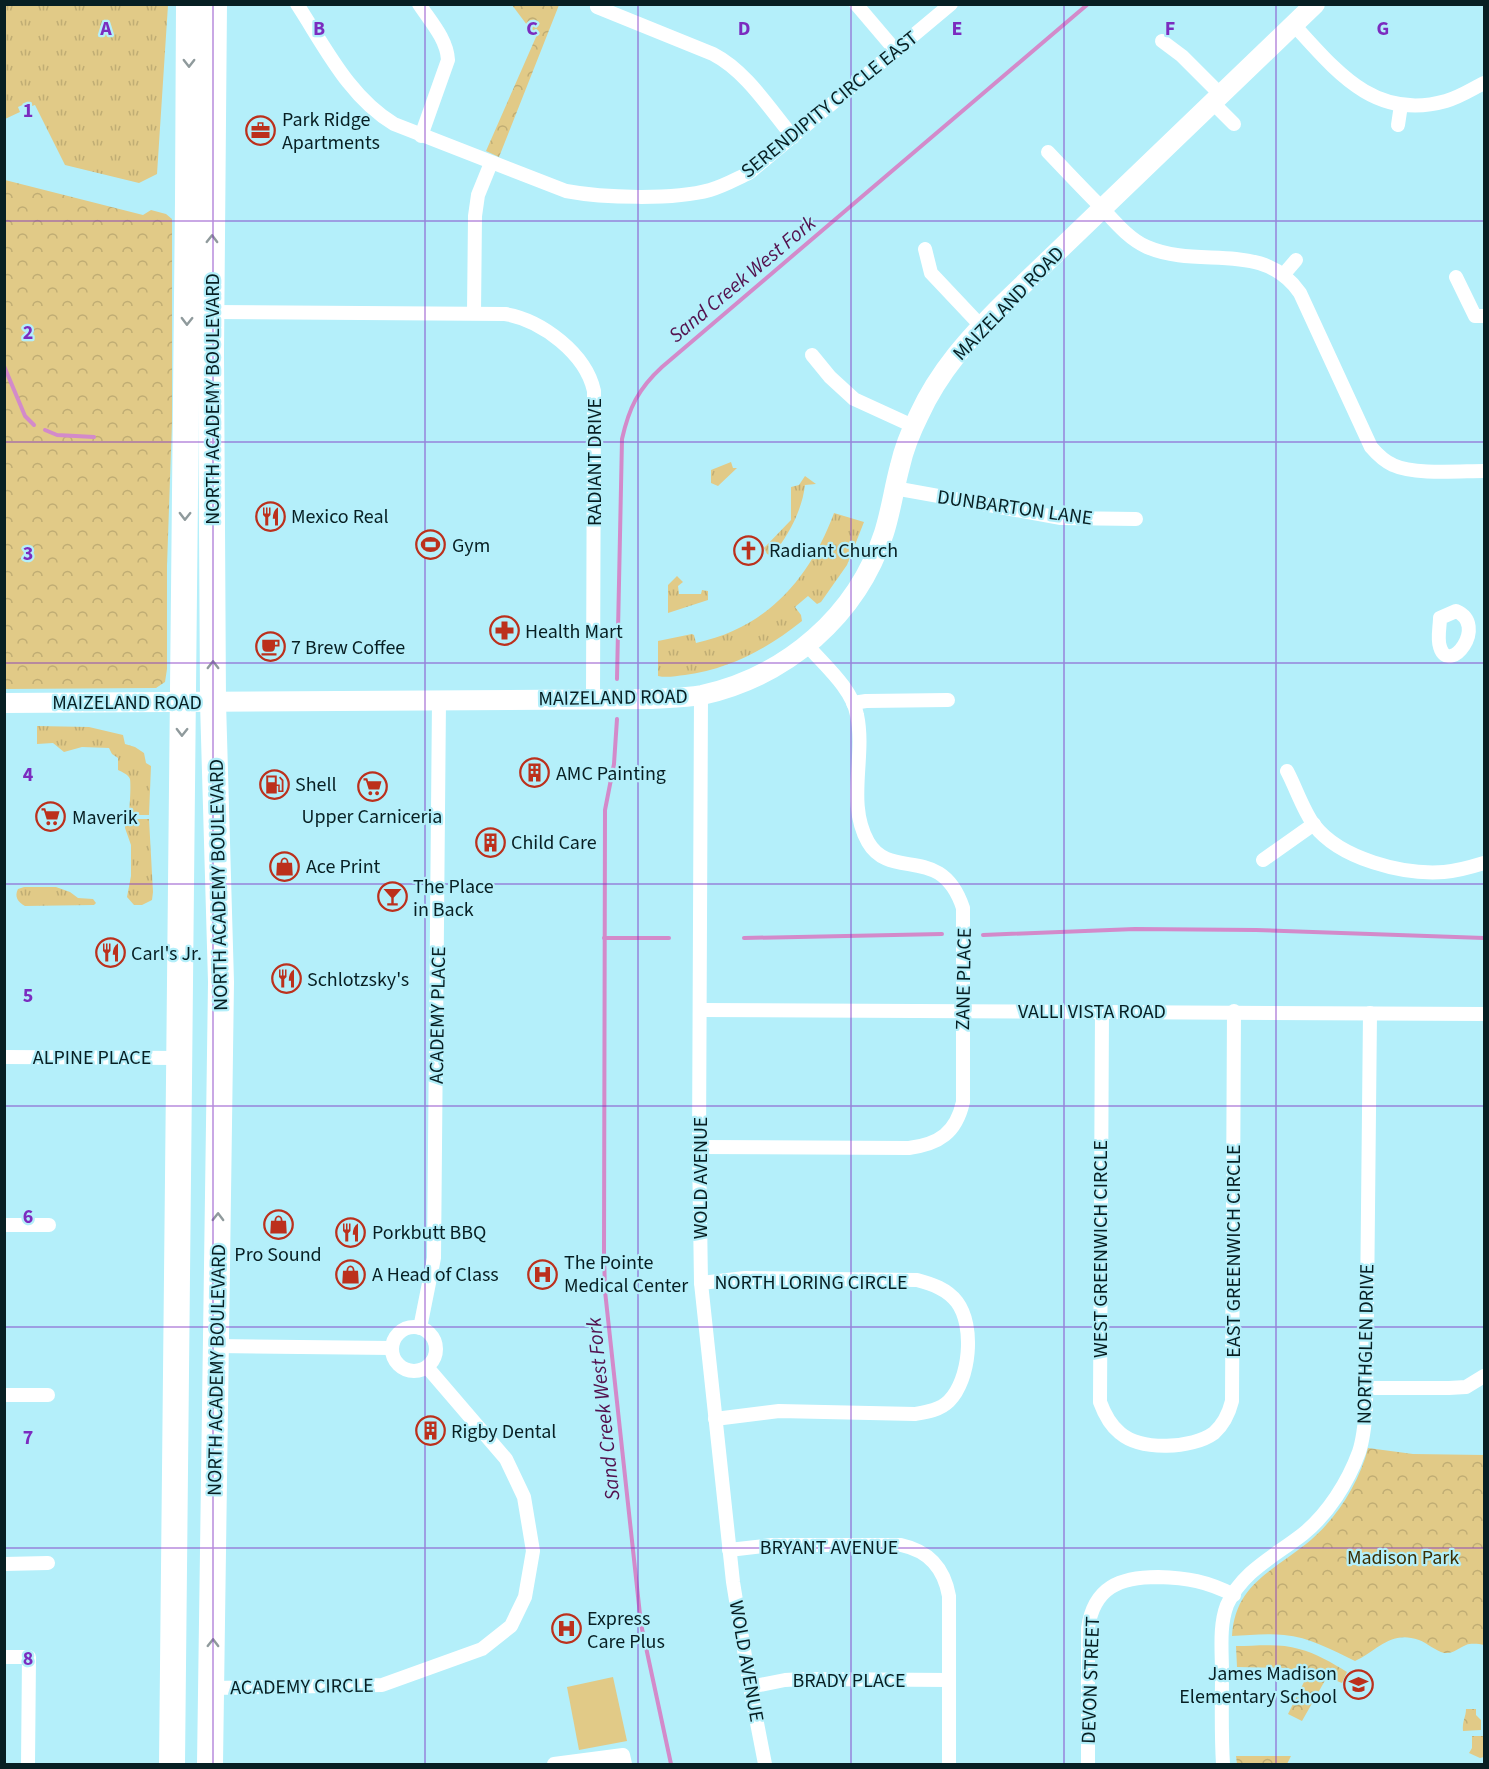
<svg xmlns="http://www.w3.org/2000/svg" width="1489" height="1769" viewBox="0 0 1489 1769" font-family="'Source Sans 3',sans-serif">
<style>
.grass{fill:url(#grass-tufts)}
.forest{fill:url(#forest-crowns)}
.pitch{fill:#e1ca87}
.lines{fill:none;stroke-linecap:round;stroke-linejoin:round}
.stream{stroke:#d38aca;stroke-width:4}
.street{stroke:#fff;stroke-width:14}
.secondary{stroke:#fff;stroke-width:20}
.highway{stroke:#fff;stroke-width:26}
.oneway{stroke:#8f9a9c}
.grid{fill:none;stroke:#7b2cbf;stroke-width:1.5;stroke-opacity:0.55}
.labels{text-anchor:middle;stroke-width:4.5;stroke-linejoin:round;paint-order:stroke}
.street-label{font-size:20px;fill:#071f23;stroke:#b4effa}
.poi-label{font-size:20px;fill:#071f23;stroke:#b4effa;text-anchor:start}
.park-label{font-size:20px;fill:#3b2e02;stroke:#b4effa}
.water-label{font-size:21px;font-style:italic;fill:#53114e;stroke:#b4effa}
.grid-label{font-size:20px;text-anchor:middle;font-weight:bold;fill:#7b2cbf;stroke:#b4effa;stroke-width:4.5;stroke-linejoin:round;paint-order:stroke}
</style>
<defs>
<pattern id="grass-tufts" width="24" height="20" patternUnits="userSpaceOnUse" patternTransform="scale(1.5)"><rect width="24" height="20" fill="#e1ca87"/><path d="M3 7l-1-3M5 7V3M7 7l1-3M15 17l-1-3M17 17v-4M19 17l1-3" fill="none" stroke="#c0ad74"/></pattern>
<pattern id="forest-crowns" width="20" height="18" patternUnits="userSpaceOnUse" patternTransform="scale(1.5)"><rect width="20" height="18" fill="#e1ca87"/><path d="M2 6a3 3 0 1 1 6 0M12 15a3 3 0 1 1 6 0" fill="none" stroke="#c0ad74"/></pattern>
</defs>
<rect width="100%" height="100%" fill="#b4effa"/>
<g class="grass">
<path d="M4,5h164l-11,169 -18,9 -74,-18 -30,-60 -6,2 -2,-4 -9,4 2,5 -15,7z"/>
<path d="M731,462l2,6h4l-19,18 -7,-3v-13z"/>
<path d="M805,476l11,8 -11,1c-3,26 -17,51 -33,71l-5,-2 -3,-6 27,-28v-33l8,-2z"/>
<path d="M834,513l30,9 -17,43 -26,37 -4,2 -9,-8 -13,11 6,8 1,6c-35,28 -72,48 -117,54 -9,1 -19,3 -27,1v-35l34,-7 2,1 2,8c71,-15 114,-65 138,-130z"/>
<path d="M677,576l6,6 -5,4 1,8h22l1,-4 6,1v9l-40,13v-28z"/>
<path d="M37,726l52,1 34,8 2,9 10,3 9,6 2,10 5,3 -2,49h-21c2,-5 3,-30 2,-36 -2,-5 -8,-7 -12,-9v-12l-6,-4 -3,-6 -27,-1 -18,5 -11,-9 -16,1z"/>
<path d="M125,819h24l4,73 -1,8 -10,5h-8l-7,-8 4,-21v-31l-6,-17z"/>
<path d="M24,887h32l14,5 8,6 15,1 3,4 -2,2 -69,1c-7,-4 -11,-9 -7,-17z"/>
</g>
<g class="forest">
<path d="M512,5h47l-60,152 -13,-6 50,-114z"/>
<path d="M5,180l138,35 8,-5 15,4 6,5v203l-5,144v103l-2,13 -9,6 -151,1z"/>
<path d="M1368,1448l45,6 71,1v190c-5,-1 -13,-2 -18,0 -8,3 -12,9 -22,8 -8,-2 -17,-10 -25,-13 -29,-10 -40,10 -64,21 -23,-11 -46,-24 -71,-26 -17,-2 -35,0 -52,1 3,-51 39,-64 74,-92 29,-23 53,-60 62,-96z"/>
<path d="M1236,1646c21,0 43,-3 63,3 17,4 33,14 48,23l-5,11 -15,-6 -25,44 -14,-7 20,-40 -21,-6 -50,-1z"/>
<path d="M1466,1709h10v6l5,5v10l-18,1c-1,-10 3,-14 3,-22z"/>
<path d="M1472,1736h11l1,2v19l-4,1 -11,-5 3,-5z"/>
<path d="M1236,1756h55l-4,8h-50z"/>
</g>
<path class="pitch" d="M613,1677l14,64 -48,9 -12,-63z"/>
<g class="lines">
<g class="stream">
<path d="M4,366l21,50 9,9"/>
<path d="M45,430l12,5 37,2"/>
<path d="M617,679l5,-240c7,-31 16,-50 40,-72l426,-363"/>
<path d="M617,719l-3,45 -9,46 -1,444 1,37 36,333 30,140"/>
<path d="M983,935l152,-6 121,1 228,8"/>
<path d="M604,938h65"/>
<path d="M744,938l198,-4"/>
</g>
<g class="street">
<path d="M297,4c28,43 52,93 97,120l172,67c37,7 108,9 144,-1 14,-4 26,-11 39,-17l202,-169"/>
<path d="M419,4c11,17 28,35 29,56l-27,76"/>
<path d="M856,4l40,47"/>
<path d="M597,7l116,47c33,17 56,54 80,83"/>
<path d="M1294,25c43,47 81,96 152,76 14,-4 26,-12 38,-18"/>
<path d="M1162,41l20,15 39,39"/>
<path d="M1213,103l21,21"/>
<path d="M1398,125l3,-20"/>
<path d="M1048,152c18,19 36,38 54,56 13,14 27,31 45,39 53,23 116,-8 153,46l71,154c6,7 13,14 22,18 21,10 67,6 91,6"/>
<path d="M925,249l6,24 50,53"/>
<path d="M1284,274l12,-14"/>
<path d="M1456,277l19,39h9"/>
<path d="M211,312l294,2c37,6 81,40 89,77l-1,308"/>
<path d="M474,313l1,-97 3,-21 13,-32"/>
<path d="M812,355l18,22 24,22 59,27"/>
<path d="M894,488l167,30 75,1"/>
<path d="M1456,611c33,14 -7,66 -16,36 -3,-8 0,-21 0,-29z"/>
<path d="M701,695l-2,452 2,136 32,299 17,105 15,77"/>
<path d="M853,703l13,-2 82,-1"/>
<path d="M1287,771c9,17 16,39 27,54 26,34 89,50 130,47 14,-1 27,-5 40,-9"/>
<path d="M1263,860l51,-36"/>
<path d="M700,1010l784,4"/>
<path d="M1102,1011l-2,391c4,11 10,23 20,31 21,18 72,16 94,0 10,-9 15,-20 18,-32l2,-390"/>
<path d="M4,1057l175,1"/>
<path d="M699,1147l210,1c30,-4 47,-15 54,-46v-194c-22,-66 -72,-26 -95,-66 -22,-39 -2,-85 -11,-127 -5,-27 -33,-50 -50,-70"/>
<path d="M4,1225h45"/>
<path d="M701,1283l44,-5 172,2c15,4 30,9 40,22 18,24 13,78 -8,99 -9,9 -22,11 -34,13l-136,-3 -64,8"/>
<circle cx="414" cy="1349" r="22"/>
<path d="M420,1328l14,-70 5,-558"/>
<path d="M216,1346l176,2"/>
<path d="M1366,1388h83l17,-1 18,-11"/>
<path d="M4,1395h44"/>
<path d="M729,1550l43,-5h129c28,6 43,23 48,51v168"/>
<path d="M4,1564l44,-1"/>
<path d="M4,1657h25l-1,107"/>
<path d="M750,1687l35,-7 18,-1 146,1"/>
<path d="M212,1688l170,-3 100,-36 29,-23 14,-29 8,-46 -9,-54 -18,-38 -79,-92"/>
<path d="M554,1764l69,-9 2,9"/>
<path d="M1088,1764v-136c6,-41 32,-51 70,-51 30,1 48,4 76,18"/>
<path d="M1223,1764c-2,-30 -1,-61 -1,-91 0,-22 -3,-47 5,-68 15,-34 48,-49 76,-71 25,-20 45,-52 56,-82 5,-15 6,-30 7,-45l4,-394"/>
</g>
<path class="secondary" d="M4,703l648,-4c16,-1 33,-1 50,-4 85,-19 155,-79 182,-162 7,-22 10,-45 16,-67 4,-18 11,-35 19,-51 20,-44 51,-78 85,-112l311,-299"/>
<g class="highway">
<path d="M172,1764l16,-1563 1,-197"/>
<path d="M210,1764l11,-782 -8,-280 -2,-349 3,-349"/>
</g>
</g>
<defs><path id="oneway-chevron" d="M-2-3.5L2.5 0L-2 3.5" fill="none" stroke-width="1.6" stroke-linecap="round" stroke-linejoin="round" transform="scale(1.5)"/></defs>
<g class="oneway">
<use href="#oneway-chevron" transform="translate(189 63) rotate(90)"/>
<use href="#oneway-chevron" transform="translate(212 239) rotate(-89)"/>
<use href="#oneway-chevron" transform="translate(187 321) rotate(91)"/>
<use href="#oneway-chevron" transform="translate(185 516) rotate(91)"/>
<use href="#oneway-chevron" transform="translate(213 665) rotate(-90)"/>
<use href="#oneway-chevron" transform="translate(182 732) rotate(91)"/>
<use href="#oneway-chevron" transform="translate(218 1217) rotate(-89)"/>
<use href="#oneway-chevron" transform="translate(213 1643) rotate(-89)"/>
</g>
<path class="grid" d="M213,4v1760M425,4v1760M638,4v1760M851,4v1760M1064,4v1760M1276,4v1760M4,221h1480M4,442h1480M4,663h1480M4,884h1480M4,1106h1480M4,1327h1480M4,1548h1480"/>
<defs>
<symbol id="office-ring" viewBox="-11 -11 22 22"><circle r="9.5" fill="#b4effa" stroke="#bc301c" stroke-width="1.5"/><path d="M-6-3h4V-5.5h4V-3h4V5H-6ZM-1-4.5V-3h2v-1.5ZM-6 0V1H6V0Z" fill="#bc301c"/></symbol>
<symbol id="restaurant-ring" viewBox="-11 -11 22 22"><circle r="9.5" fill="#b4effa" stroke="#bc301c" stroke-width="1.5"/><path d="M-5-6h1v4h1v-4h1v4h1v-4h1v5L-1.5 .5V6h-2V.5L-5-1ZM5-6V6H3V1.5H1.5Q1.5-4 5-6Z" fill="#bc301c"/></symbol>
<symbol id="stadium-ring" viewBox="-11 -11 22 22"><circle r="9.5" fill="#b4effa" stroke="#bc301c" stroke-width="1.5"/><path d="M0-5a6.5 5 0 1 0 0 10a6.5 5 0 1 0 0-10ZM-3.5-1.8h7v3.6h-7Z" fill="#bc301c"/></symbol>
<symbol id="church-ring" viewBox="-11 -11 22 22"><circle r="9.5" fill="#b4effa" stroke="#bc301c" stroke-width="1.5"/><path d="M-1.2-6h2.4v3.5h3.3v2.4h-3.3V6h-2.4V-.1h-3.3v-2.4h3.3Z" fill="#bc301c"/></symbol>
<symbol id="pharmacy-ring" viewBox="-11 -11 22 22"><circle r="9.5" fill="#b4effa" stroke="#bc301c" stroke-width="1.5"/><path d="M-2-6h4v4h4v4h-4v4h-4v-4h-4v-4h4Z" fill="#bc301c"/></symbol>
<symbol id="cafe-ring" viewBox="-11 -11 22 22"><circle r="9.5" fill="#b4effa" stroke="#bc301c" stroke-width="1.5"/><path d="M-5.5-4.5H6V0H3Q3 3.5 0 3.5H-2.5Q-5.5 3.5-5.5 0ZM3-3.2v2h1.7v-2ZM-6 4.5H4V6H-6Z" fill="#bc301c"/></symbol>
<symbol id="building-ring" viewBox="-11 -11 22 22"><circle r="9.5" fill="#b4effa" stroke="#bc301c" stroke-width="1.5"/><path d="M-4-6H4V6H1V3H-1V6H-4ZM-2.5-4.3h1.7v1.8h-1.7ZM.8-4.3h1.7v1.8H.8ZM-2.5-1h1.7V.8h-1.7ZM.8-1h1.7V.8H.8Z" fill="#bc301c"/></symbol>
<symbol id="fuel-ring" viewBox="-11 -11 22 22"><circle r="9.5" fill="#b4effa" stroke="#bc301c" stroke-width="1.5"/><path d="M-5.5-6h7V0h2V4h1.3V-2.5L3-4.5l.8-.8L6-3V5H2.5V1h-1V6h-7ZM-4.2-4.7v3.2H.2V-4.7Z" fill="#bc301c"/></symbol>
<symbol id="supermarket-ring" viewBox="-11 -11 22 22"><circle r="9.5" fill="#b4effa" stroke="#bc301c" stroke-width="1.5"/><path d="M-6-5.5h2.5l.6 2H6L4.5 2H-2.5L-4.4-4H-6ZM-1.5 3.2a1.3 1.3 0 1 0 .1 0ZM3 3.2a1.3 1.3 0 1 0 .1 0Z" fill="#bc301c"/></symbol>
<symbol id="shop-ring" viewBox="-11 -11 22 22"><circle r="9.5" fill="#b4effa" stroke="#bc301c" stroke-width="1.5"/><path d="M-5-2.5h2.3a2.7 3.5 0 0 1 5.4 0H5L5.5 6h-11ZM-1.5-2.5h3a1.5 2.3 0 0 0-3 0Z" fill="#bc301c"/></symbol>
<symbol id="bar-ring" viewBox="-11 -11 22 22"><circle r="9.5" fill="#b4effa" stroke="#bc301c" stroke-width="1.5"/><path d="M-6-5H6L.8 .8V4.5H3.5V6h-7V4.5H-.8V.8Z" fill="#bc301c"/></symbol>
<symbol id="hospital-ring" viewBox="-11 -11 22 22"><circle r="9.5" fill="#b4effa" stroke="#bc301c" stroke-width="1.5"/><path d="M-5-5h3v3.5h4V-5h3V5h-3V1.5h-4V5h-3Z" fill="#bc301c"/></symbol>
<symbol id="school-ring" viewBox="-11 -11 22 22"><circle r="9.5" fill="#b4effa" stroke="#bc301c" stroke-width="1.5"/><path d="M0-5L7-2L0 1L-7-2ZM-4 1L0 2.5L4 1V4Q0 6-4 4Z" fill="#bc301c"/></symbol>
</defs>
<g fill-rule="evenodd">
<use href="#office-ring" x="244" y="114" width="33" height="33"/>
<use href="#restaurant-ring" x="254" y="500" width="33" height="33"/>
<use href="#stadium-ring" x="414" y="528" width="33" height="33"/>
<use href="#church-ring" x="732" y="534" width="33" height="33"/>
<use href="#pharmacy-ring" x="488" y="614" width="33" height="33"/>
<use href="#cafe-ring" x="254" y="630" width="33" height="33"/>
<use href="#building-ring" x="518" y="756" width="33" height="33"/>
<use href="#fuel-ring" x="258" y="768" width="33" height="33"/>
<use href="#supermarket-ring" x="356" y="770" width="33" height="33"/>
<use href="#supermarket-ring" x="34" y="800" width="33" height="33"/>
<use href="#building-ring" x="474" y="826" width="33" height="33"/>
<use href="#shop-ring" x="268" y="850" width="33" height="33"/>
<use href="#bar-ring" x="376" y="880" width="33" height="33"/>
<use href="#restaurant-ring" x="94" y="936" width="33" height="33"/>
<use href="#restaurant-ring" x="270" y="962" width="33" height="33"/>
<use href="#shop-ring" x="262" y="1208" width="33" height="33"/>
<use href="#restaurant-ring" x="334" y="1216" width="33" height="33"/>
<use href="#shop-ring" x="334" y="1258" width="33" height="33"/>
<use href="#hospital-ring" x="526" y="1258" width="33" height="33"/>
<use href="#building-ring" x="414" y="1414" width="33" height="33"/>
<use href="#hospital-ring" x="550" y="1612" width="33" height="33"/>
<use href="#school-ring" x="1342" y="1668" width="33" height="33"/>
</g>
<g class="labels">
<g class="street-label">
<text transform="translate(829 104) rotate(-39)" y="7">SERENDIPITY CIRCLE EAST</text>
<text transform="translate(1008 303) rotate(-46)" y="7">MAIZELAND ROAD</text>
<text transform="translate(212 399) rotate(-90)" y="7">NORTH ACADEMY BOULEVARD</text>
<text transform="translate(594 462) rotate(-90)" y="7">RADIANT DRIVE</text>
<text transform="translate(1015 507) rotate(8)" y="7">DUNBARTON LANE</text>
<text transform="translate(613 697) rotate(-1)" y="7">MAIZELAND ROAD</text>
<text x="127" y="709">MAIZELAND ROAD</text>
<text transform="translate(218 885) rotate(-91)" y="7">NORTH ACADEMY BOULEVARD</text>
<text transform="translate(963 979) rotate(-89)" y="7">ZANE PLACE</text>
<text x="1092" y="1018">VALLI VISTA ROAD</text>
<text transform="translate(437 1015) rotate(-89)" y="7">ACADEMY PLACE</text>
<text x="92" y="1064">ALPINE PLACE</text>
<text transform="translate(700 1178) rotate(-90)" y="7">WOLD AVENUE</text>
<text transform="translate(1100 1249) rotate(-90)" y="7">WEST GREENWICH CIRCLE</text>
<text transform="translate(1233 1251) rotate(-90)" y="7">EAST GREENWICH CIRCLE</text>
<text x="811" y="1289">NORTH LORING CIRCLE</text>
<text transform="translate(1365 1344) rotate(-89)" y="7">NORTHGLEN DRIVE</text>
<text transform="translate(216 1370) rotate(-89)" y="7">NORTH ACADEMY BOULEVARD</text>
<text x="829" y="1554">BRYANT AVENUE</text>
<text transform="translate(747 1661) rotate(80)" y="7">WOLD AVENUE</text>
<text x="849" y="1687">BRADY PLACE</text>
<text transform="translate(1090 1680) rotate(-88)" y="7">DEVON STREET</text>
<text transform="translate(302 1686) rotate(-1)" y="7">ACADEMY CIRCLE</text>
</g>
<g class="poi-label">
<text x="282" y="126">Park Ridge<tspan x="282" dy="23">Apartments</tspan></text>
<text x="291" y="523">Mexico Real</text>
<text x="452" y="552">Gym</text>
<text x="769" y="557">Radiant Church</text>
<text x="525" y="638">Health Mart</text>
<text x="291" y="654">7 Brew Coffee</text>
<text x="556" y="780">AMC Painting</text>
<text x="295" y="791">Shell</text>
<text x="372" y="823" text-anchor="middle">Upper Carniceria</text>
<text x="72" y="824">Maverik</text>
<text x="511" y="849">Child Care</text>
<text x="306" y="873">Ace Print</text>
<text x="413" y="893">The Place<tspan x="413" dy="23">in Back</tspan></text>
<text x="131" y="960">Carl's Jr.</text>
<text x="307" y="986">Schlotzsky's</text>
<text x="372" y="1239">Porkbutt BBQ</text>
<text x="278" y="1261" text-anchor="middle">Pro Sound</text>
<text x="564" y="1269">The Pointe<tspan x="564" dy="23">Medical Center</tspan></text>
<text x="372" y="1281">A Head of Class</text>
<text x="451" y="1438">Rigby Dental</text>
<text x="587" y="1625">Express<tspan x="587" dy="23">Care Plus</tspan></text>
<text x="1337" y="1680" text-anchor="end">James Madison<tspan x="1337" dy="23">Elementary School</tspan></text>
</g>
<g class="park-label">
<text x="1403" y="1564">Madison Park</text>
</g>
<g class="water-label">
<text transform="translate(742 279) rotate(-40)" y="7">Sand Creek West Fork</text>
<text transform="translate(603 1409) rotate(-96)" y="7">Sand Creek West Fork</text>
</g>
</g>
<g class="grid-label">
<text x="106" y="35">A</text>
<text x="319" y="35">B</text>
<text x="532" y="35">C</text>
<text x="744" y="35">D</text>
<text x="957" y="35">E</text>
<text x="1170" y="35">F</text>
<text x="1383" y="35">G</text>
<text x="28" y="117">1</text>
<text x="28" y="339">2</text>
<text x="28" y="560">3</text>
<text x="28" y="781">4</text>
<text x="28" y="1002">5</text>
<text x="28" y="1223">6</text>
<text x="28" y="1444">7</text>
<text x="28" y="1665">8</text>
</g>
<rect width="1489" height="1769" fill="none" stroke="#071f23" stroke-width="12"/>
</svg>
